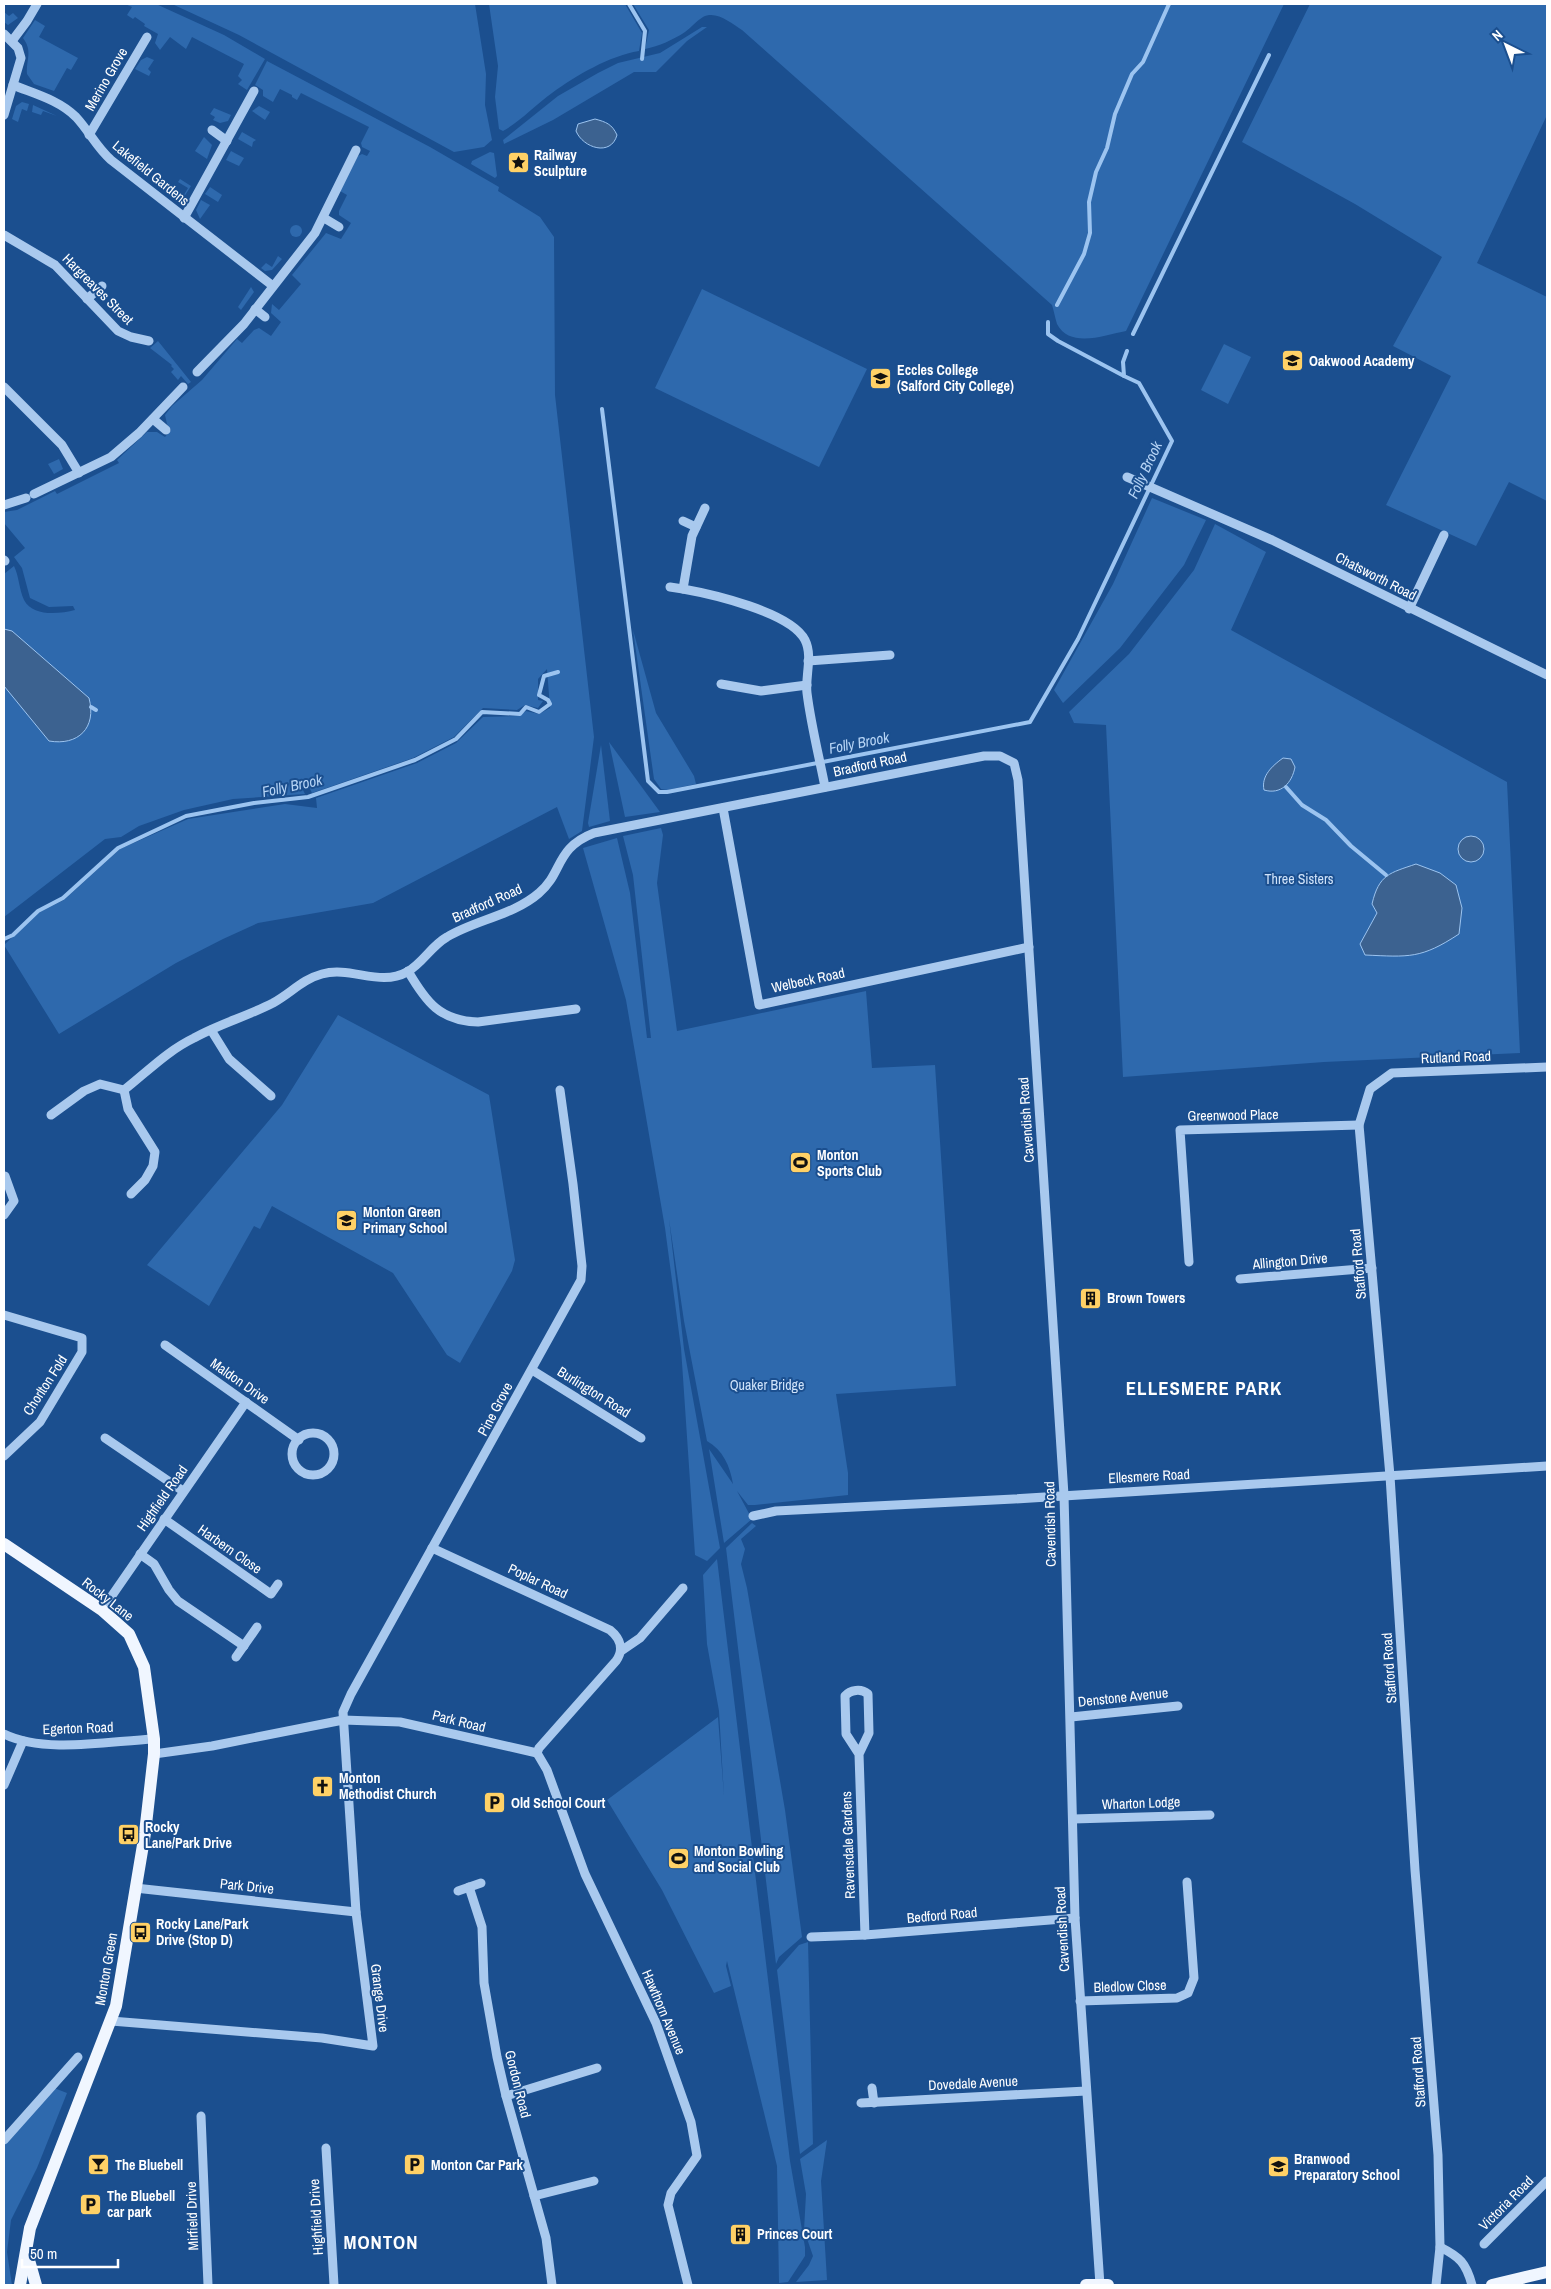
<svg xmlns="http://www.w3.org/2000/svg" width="1551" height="2289" viewBox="0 0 1551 2289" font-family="'Archivo Narrow',sans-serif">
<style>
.green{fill:#2e69ad}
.water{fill:#3c6290;stroke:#9cc4f0}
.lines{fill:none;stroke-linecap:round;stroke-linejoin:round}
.stream{stroke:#9cc4f0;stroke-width:4}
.minor{stroke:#a9c9ee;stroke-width:9}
.major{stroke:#f0f6ff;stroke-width:12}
.labels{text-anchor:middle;stroke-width:4;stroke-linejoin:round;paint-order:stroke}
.street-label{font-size:14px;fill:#fff;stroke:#1b4f8f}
.poi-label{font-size:14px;font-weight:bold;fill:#fff;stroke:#1b4f8f;text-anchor:start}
.park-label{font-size:14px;fill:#cfe3fa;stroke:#1b4f8f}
.water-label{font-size:15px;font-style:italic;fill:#b5d3f5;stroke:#1b4f8f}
.district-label{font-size:19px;font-weight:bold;letter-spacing:1px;fill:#fff;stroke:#1b4f8f}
</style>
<rect width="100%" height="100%" fill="#1b4f8f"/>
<g class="green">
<path d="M125,4h31l68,31 41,24 -18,31 -9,-6 4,-4 -4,-4 6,-12 -52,-27 -6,12 -16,-12 -10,13 -5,-7 3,-9 -14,-8 1,-2 -10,-7 -2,2 -6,-4 5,-8z"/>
<path d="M172,4h303l11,70 -1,31 7,35 -8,7 -30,5 -215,-117z"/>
<path d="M489,4h136l17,29 -3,18c-30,5 -62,24 -87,42 -17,12 -31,28 -49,38l-4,-2 -4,-32 3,-31z"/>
<path d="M633,4h651l-158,327c-21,4 -56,18 -69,-7 -2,-6 -3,-13 -5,-19l-310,-275c-11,-7 -26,-20 -39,-13 -7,4 -12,11 -18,15 -12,8 -26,14 -40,17l4,-19z"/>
<path d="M1310,4h237v111l-70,148 70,34v204l-38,-19 -33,64 -90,-41 65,-129 -58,-30 49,-89 -87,-53 -113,-62z"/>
<path d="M4,12l5,4 4,-3 5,5 -10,7 -4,-3z"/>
<path d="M35,20l10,6 -6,11 39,21 -7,12 -4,-2 -13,23 -20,-7 -7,-10c-1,-14 6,-23 -4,-36z"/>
<path d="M702,27h5l-20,14 -31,31h-22l-81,48 -49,24 -1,-4 55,-44 40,-23 20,-10 42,-10z"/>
<path d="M147,57l7,3 -6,9 3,3 -2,4 -14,-7 6,-9z"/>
<path d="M267,61l163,86 69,40 -1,4 42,26 14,20 1,158 39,342 -12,94 -13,8 -12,-32 -184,96 -115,20 -35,16 -47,24 -117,71 -55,-89 34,-32 26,-13 56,-51 68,-30 97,-15 32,4 -1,-10 101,-35 39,-20 27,-26 36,-1 7,-5 13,3 11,-6 -3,-39 -9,10v21l5,1 -5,7 -13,-3 -8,5 -34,-2 -29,29 -41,21 -101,35 -4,-8 -6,3 3,6 -72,5 -49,11 -45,16 -18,11 -16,2 -101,78v-343l10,-8c5,10 5,23 10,34 9,17 35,14 51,10l-2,-4 -24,1 -19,-9 -8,-30 -8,-11 11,-9 -21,-25v-11l13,-2 38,-19 2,3 62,-31 -2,-3 30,-28h10l8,5 6,-7 -4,-6 -2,-9 7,-9 30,-26 35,-41 5,4 12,-13 5,-2 12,8 10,-14 -10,-9 1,-9 7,6 22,-26 -9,-9 34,-42 15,6 10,-16 -12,-8v-4l8,-16 -7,-4 18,-35 4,-2 5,2 3,-5 -8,-4 -1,-4 8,-16 -68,-34 -4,7 -5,-3v-2l-12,-6 -7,13 -10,-6v-6l-8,-5z"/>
<path d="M22,102l7,2 -2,7 -5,-2 -4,13 -6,-3 4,-13z"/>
<path d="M33,105l24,11 -14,-5 -2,4 -9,-3z"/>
<path d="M259,106l11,6 -5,8 -13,-9z"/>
<path d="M214,108l17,7 -3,6 -8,2 -7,-3 2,-3 -5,-3z"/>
<path d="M242,132l14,8 -3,2 -1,5 -14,-8z"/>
<path d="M204,137l8,8 -5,14 -12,-8z"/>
<path d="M231,151l13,7 -5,8 -13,-6z"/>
<path d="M490,152l4,1 3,23 -2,2 -24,-14 1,-3z"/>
<path d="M180,179l11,7 -7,11 -6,3 -5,-2 2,-4 7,4 6,-10 -10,-6z"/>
<path d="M210,187l12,8 -4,7 -13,-8z"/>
<path d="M201,200l9,5 -10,14 -4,-9z"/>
<circle cx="296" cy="231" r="6"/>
<path d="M278,256l4,3 -10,11 -7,1 -4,-3 5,-5 6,4z"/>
<path d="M251,287l3,5 -13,18 -3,-3z"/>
<path d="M702,289l165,80 -48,98 -164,-79z"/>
<path d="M158,341l33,41 -3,2 -7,-8 -3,4 -7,-8 3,-3 -3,-3 1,-1 -22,-17z"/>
<path d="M1224,344l27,13 -23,47 -27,-14z"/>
<path d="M59,459l4,10 -9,5 -6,-10z"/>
<path d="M1152,498l54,22 -22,45 -64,83 -57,55 -9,-13 59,-106z"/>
<path d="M1215,524l51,28 -35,78 276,152 13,271 -196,9 -201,15 -17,-352 -32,-2 -5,-11 60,-58 65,-84z"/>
<path d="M633,630l23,83 38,63 2,8 -29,6 -6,-1 -7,-10z"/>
<path d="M609,742l51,70 -35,5z"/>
<path d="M601,745l9,76 -21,6 -1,-4z"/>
<path d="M661,828l2,7 -6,48 20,148 189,-40 6,77 63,-3 21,321 -120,8 12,79v22l-93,10h-7l-11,-14 15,28 -28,24 -15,-94 24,35c-3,-18 -10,-34 -26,-43l-23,-120 -15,-102 15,130 36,199 -13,13 -12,-6 -14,-207 -16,-120 -39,-228 -43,-152 34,-10 13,55 17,145h4l-18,-163 -10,-39z"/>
<path d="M338,1015l151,80 26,165 -3,11 -52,92 -13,-8 -54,-82 -121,-67 -12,23 -6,-3 -45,80 -62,-41 135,-160z"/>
<path d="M752,1523l4,3 -15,13 4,10 -4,15 6,24 38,222 17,127 -23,20 -3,7 -50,-416z"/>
<path d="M717,1559l73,602 15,86v9l-17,26 -9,1 -2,-117 -50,-205 -1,5 5,20 -17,7 -52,-103 -55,-90 111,-83 6,79 -5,-85 -12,-67 -4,-69z"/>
<path d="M808,1942l5,202 -13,10 -23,-184 22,-25z"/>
<path d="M54,2088l13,5 -30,75 -26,52 -4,32 5,33h-8v-140z"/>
<path d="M827,2140l-6,41 6,99 -31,2 13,-17 4,-9 -9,-26 2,-36 -6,-35z"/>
</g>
<g class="water">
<path d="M595,119c11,3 17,5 22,16 -6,22 -34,13 -41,-4l2,-7z"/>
<path d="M4,629l8,2 77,67c8,30 -11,48 -40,43l-45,-55z"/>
<path d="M1283,758l8,1 4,8c-3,16 -14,28 -31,23 -3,-14 8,-24 19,-32z"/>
<circle cx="1471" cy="849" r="13"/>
<path d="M1416,864l24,9 16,12 6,23 -3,26c-38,25 -50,23 -94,21l-5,-11 17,-31 -5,-9c7,-30 18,-31 44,-40z"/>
</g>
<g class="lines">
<g class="stream">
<path d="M629,4l16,27 -3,28"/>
<path d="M1057,305l27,-51 6,-21 -1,-31 7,-30 11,-24 8,-34 17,-40 11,-12 26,-58"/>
<path d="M1048,322v12l10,7 66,35"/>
<path d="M1133,334l136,-279"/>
<path d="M602,409l46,372 11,11h8l363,-70 48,-83 94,-198 -33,-58 -15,-7 -1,-14 4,-11"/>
<path d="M91,707l5,3"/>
<path d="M1286,787l16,18 24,15 25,26 35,29"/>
<path d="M4,939l9,-4 25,-24 25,-13 55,-50 68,-32 68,-13 54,-6 107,-37 41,-21 26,-27 38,2 6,-7 13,5 11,-8 -2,-4 -9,-5 5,-19 14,-4"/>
</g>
<g class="minor">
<path d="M4,34l14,14 3,10 -17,57"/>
<path d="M12,41l15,-20 10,-17"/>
<path d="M13,85c22,9 46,15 63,32 13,14 21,31 35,43l162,126"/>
<path d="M212,130l15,11"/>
<path d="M89,135l58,-98"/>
<path d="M184,218l70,-127"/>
<path d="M324,218l15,9"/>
<path d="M4,235l51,30 63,66 13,6 18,4"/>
<path d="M87,299l15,-13"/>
<path d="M255,309l10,8"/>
<path d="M197,372l47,-48 71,-91 41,-83"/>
<path d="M4,387l58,58 17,28"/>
<path d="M153,419l13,11"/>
<path d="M1127,477l145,63 275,135"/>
<path d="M34,494l77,-37 28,-24 44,-46"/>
<path d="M4,505l22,-7"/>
<path d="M705,508l-13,28 -9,53c28,5 108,23 122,51 8,16 0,36 2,53 4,32 12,63 18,94"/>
<path d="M683,521l13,6"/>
<path d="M4,560l1,1"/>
<path d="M670,587l13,2"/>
<path d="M1409,609l35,-74"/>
<path d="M808,661l82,-6"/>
<path d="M721,684l40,7 46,-6"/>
<path d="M723,808l36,197 270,-58"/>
<path d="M408,971c18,31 32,50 70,51l98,-13"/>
<path d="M211,1030l18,29 42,37"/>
<path d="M124,1090l4,19 27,43 -2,14 -8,14 -14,14"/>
<path d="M51,1115l33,-24 16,-7 24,6c23,-18 43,-39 70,-52 25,-14 54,-22 79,-35 18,-10 30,-24 49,-29 29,-8 58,13 85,-2 16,-9 24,-26 40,-35 28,-17 67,-22 92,-44 24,-20 16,-45 55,-60l390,-77h16l14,7 4,17 46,715 11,423 25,367"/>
<path d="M4,1215l10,-14 -9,-25"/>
<path d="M1189,1262l-9,-132 179,-5"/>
<path d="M1240,1279l132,-11"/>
<path d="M4,1315l78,23v14l-42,70 -36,34"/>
<path d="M165,1345l134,95"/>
<path d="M532,1370l109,68"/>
<circle cx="313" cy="1454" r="21"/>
<path d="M105,1438l78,53"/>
<path d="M753,1516l23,-5 238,-12 533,-33"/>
<path d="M164,1519l107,75 7,-10"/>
<path d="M432,1548l178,82c11,9 14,20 6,31l-77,87 -2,5"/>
<path d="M140,1554l14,10 15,26 9,11 66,45"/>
<path d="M102,1610l144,-208"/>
<path d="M621,1651l19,-13 43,-50"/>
<path d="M236,1657l21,-30"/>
<path d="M1071,1717l107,-11"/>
<path d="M4,1734c41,20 105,7 150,5"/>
<path d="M537,1753l10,17 38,104 71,149 35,99 6,34 -26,37 -3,12 20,80"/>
<path d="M154,1754l58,-8 131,-26 57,2 137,31"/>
<path d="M859,1754l10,-21 -1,-39c-7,-6 -18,-4 -23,2l1,38 13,20 6,181"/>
<path d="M4,1785l19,-44"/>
<path d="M1073,1819l137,-4"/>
<path d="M469,1887l13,40 2,56 13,74 9,39 40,142 6,47"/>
<path d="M135,1888l221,24"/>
<path d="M458,1891l23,-8"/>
<path d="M811,1937l54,-2 210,-17"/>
<path d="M1080,2001l97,-3 11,-5 6,-15 -7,-96"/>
<path d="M111,2021l211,17 51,8 -17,-134 -13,-200 8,-18 230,-414 1,-14 -9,-82 -13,-94"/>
<path d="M872,2088l2,15"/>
<path d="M506,2096l91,-28"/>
<path d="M861,2103l225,-12"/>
<path d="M201,2116l7,169"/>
<path d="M4,2140l74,-83"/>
<path d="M326,2148l8,137"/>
<path d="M534,2196l60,-15"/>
<path d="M1484,2244l63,-63"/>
<path d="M1440,2247c20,10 26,16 32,38"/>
<path d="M1436,2285l4,-38 -2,-92 -23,-285 -25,-394 -31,-351 11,-36 22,-16 155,-6"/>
</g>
<g class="major">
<path d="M4,1544l98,66 27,24 15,33 10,72v15l-9,79 -29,173 -86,222 -10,57"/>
<path d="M27,2253l9,32"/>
<path d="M1086,2285h22"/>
<path d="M1492,2285l55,-13"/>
</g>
</g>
<defs>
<symbol id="sight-square" viewBox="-11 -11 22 22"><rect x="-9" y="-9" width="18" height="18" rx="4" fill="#ffd166" stroke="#1b4f8f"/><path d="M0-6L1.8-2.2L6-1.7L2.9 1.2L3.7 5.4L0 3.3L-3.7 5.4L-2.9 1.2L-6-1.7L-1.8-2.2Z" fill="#111"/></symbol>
<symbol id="school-square" viewBox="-11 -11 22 22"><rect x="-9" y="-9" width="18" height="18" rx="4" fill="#ffd166" stroke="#1b4f8f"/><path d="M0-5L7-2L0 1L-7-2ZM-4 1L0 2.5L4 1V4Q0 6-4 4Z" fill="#111"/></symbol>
<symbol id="university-square" viewBox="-11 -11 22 22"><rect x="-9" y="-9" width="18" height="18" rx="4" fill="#ffd166" stroke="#1b4f8f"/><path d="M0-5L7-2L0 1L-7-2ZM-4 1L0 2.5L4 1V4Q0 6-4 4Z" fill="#111"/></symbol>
<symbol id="stadium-square" viewBox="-11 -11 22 22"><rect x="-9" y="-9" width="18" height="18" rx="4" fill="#ffd166" stroke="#1b4f8f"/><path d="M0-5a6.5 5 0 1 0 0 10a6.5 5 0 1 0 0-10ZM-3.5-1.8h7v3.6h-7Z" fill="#111"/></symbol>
<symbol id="building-square" viewBox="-11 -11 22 22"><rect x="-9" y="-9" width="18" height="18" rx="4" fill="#ffd166" stroke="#1b4f8f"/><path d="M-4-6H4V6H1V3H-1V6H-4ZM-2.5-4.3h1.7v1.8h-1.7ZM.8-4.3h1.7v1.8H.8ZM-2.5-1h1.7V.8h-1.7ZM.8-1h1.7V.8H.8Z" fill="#111"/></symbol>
<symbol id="church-square" viewBox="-11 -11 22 22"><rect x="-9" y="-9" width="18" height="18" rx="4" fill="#ffd166" stroke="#1b4f8f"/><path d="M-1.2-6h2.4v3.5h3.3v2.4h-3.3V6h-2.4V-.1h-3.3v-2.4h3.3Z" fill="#111"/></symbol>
<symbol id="parking-square" viewBox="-11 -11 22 22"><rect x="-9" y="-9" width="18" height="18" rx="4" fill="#ffd166" stroke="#1b4f8f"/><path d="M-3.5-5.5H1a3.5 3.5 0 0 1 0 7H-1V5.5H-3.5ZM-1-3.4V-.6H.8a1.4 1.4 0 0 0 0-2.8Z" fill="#111"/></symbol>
<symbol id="bus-square" viewBox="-11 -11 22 22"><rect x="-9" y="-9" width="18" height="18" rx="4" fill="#ffd166" stroke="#1b4f8f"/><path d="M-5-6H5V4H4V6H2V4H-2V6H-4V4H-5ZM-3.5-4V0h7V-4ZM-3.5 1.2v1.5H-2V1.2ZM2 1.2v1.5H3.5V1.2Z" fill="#111"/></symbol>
<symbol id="bar-square" viewBox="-11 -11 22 22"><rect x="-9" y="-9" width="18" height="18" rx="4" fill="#ffd166" stroke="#1b4f8f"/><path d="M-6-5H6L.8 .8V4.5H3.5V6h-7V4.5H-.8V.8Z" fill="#111"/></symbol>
</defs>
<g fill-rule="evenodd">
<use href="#sight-square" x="506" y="150" width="25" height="25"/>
<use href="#school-square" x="1280" y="348" width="25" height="25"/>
<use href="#university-square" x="868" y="366" width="25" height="25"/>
<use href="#stadium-square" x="788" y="1150" width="25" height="25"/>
<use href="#school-square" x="334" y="1208" width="25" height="25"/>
<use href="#building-square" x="1078" y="1286" width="25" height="25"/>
<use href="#church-square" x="310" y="1774" width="25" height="25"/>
<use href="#parking-square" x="482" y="1790" width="25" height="25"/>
<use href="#bus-square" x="116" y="1822" width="25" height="25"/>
<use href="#stadium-square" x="666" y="1846" width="25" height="25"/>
<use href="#bus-square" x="128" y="1920" width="25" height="25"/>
<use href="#bar-square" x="86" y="2152" width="25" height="25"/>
<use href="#parking-square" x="402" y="2152" width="25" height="25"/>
<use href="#school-square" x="1266" y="2154" width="25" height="25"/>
<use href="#parking-square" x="78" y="2192" width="25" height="25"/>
<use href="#building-square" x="728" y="2222" width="25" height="25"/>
</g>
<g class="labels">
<g class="street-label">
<text transform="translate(106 79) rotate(-60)" y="5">Merino Grove</text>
<text transform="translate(151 173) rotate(39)" y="5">Lakefield Gardens</text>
<text transform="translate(98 289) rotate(45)" y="5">Hargreaves Street</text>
<text transform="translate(1376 576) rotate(27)" y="5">Chatsworth Road</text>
<text transform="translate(870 764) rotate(-12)" y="5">Bradford Road</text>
<text transform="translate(487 903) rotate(-24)" y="5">Bradford Road</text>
<text transform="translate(808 980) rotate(-12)" y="5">Welbeck Road</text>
<text transform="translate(1456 1057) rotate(-2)" y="5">Rutland Road</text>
<text transform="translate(1233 1115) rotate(-1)" y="5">Greenwood Place</text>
<text transform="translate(1026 1120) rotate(-94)" y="5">Cavendish Road</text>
<text transform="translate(1290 1261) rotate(-5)" y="5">Allington Drive</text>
<text transform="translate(1358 1264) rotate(-95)" y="5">Stafford Road</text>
<text transform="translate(240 1381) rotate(35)" y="5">Maldon Drive</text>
<text transform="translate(45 1385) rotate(-57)" y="5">Chorlton Fold</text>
<text transform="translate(594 1392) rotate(32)" y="5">Burlington Road</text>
<text transform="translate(495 1409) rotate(-62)" y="5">Pine Grove</text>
<text transform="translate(1149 1476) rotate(-3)" y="5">Ellesmere Road</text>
<text transform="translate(162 1498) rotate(-55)" y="5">Highfield Road</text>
<text transform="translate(1050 1524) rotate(-91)" y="5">Cavendish Road</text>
<text transform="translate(230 1549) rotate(35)" y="5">Harbern Close</text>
<text transform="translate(538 1581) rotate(25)" y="5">Poplar Road</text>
<text transform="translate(108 1599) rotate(38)" y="5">Rocky Lane</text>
<text transform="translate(1389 1668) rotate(-94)" y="5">Stafford Road</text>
<text transform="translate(1123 1697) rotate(-6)" y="5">Denstone Avenue</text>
<text transform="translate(459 1721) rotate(14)" y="5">Park Road</text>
<text transform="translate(78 1728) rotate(-2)" y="5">Egerton Road</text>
<text transform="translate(1141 1803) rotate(-2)" y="5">Wharton Lodge</text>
<text transform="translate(848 1845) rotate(-92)" y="5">Ravensdale Gardens</text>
<text transform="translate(247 1886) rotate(6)" y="5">Park Drive</text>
<text transform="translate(942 1915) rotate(-5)" y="5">Bedford Road</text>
<text transform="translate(1062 1929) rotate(-93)" y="5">Cavendish Road</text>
<text transform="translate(106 1969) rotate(-80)" y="5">Monton Green</text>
<text transform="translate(1130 1986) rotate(-2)" y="5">Bledlow Close</text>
<text transform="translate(380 1998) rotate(83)" y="5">Grange Drive</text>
<text transform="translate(664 2012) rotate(67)" y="5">Hawthorn Avenue</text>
<text transform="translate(1418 2072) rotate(-94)" y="5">Stafford Road</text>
<text transform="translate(973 2083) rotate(-3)" y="5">Dovedale Avenue</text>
<text transform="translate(518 2084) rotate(76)" y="5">Gordon Road</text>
<text transform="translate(1506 2203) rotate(-45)" y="5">Victoria Road</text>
<text transform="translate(192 2216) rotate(-92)" y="5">Mirfield Drive</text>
<text transform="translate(316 2217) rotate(-93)" y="5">Highfield Drive</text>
</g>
<g class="poi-label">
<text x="534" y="160">Railway<tspan x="534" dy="16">Sculpture</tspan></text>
<text x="1309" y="366">Oakwood Academy</text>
<text x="897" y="375">Eccles College<tspan x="897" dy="16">(Salford City College)</tspan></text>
<text x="817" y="1160">Monton<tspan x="817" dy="16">Sports Club</tspan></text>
<text x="363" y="1217">Monton Green<tspan x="363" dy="16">Primary School</tspan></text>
<text x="1107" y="1303">Brown Towers</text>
<text x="339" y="1783">Monton<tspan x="339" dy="16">Methodist Church</tspan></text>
<text x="511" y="1808">Old School Court</text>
<text x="145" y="1832">Rocky<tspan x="145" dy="16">Lane/Park Drive</tspan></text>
<text x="694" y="1856">Monton Bowling<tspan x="694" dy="16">and Social Club</tspan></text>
<text x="156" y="1929">Rocky Lane/Park<tspan x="156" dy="16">Drive (Stop D)</tspan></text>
<text x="1294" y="2164">Branwood<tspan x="1294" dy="16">Preparatory School</tspan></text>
<text x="115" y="2170">The Bluebell</text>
<text x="431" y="2170">Monton Car Park</text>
<text x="107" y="2201">The Bluebell<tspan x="107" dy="16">car park</tspan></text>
<text x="757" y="2239">Princes Court</text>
</g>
<g class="park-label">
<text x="1299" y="884">Three Sisters</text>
<text x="767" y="1390">Quaker Bridge</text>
</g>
<g class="water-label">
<text transform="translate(1145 470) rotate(-65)" y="5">Folly Brook</text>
<text transform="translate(859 743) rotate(-11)" y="5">Folly Brook</text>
<text transform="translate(292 786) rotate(-12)" y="5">Folly Brook</text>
</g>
<g class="district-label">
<text x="1204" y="1395">ELLESMERE PARK</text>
<text x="381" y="2249">MONTON</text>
</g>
</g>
<rect width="1551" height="2289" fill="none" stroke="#ffffff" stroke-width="10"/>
<g transform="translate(1506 45) rotate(318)" stroke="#1b4f8f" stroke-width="4" paint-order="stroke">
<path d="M0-4L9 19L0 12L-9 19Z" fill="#ffffff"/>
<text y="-8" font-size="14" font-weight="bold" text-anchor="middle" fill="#ffffff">N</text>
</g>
<path d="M22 2259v8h96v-8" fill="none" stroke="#ffffff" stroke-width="2.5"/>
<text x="30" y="2259" font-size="15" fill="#ffffff" stroke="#1b4f8f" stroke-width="4" paint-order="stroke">50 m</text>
</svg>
